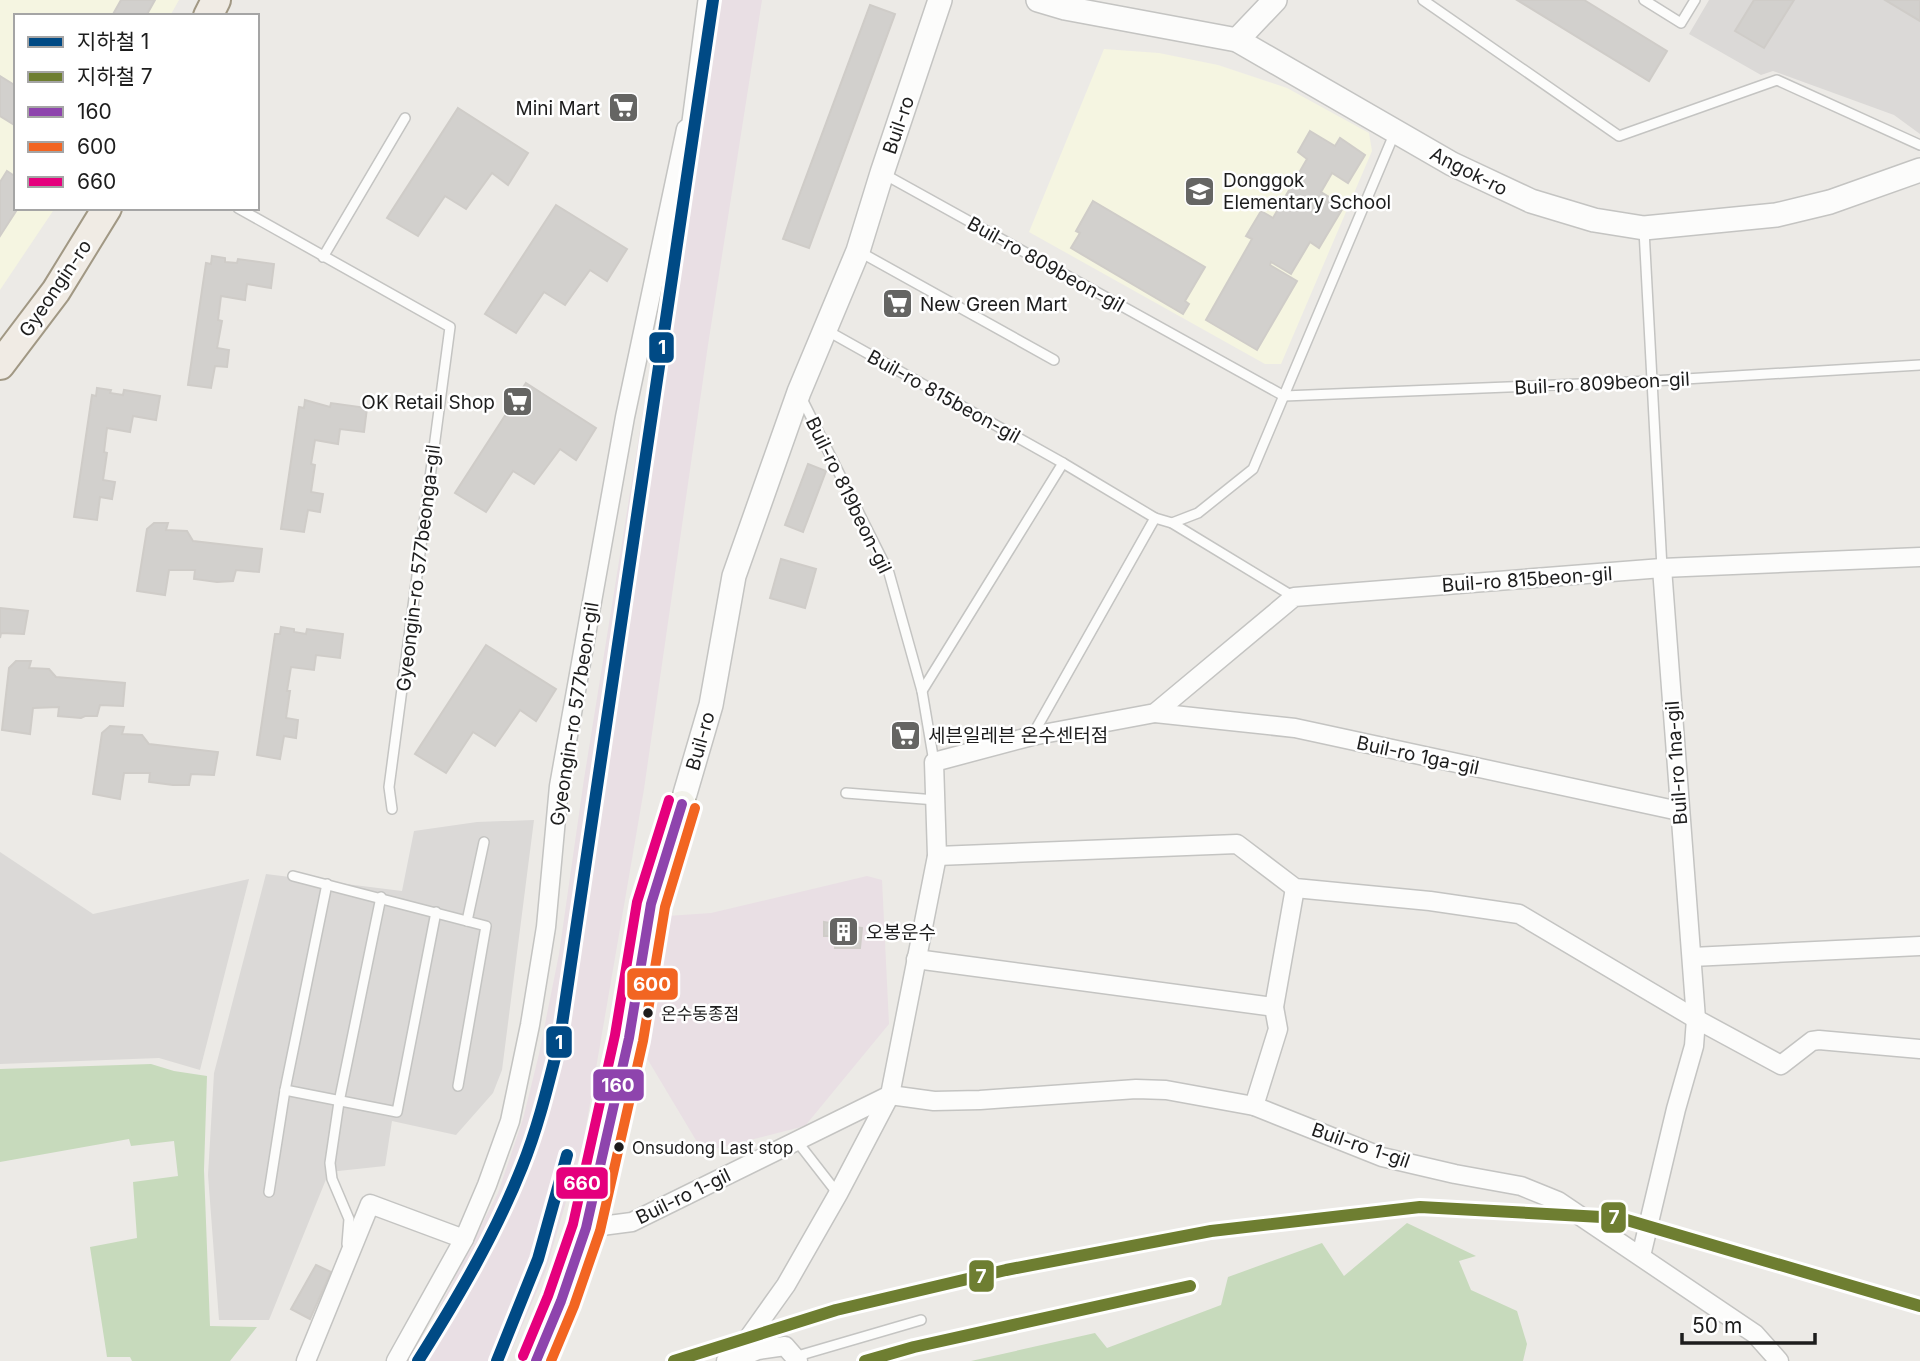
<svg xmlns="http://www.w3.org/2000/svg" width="1920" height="1361" viewBox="0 0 1920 1361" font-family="Inter,'Noto Sans KR',sans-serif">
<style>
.residential{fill:#dbd9d7}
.industrial{fill:#e9dfe4}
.education{fill:#f5f5e1}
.forest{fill:#c7dabc}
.building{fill:#d2d0cd;stroke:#cfccc8;stroke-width:2}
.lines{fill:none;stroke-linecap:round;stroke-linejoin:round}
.service-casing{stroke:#c4c4c2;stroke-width:12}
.minor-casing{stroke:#c4c4c2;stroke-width:21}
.tertiary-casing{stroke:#c4c4c2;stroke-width:26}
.secondary-casing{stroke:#93957f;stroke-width:30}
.primary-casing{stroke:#a19884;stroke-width:32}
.service{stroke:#fcfcfb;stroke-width:9}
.minor{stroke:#fcfcfb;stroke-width:18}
.tertiary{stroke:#fcfcfb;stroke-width:23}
.secondary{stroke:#f2f2ea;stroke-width:26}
.primary{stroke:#f0ebe4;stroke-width:28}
.bus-1-casing{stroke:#fff;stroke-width:16}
.bus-2-casing{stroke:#fff;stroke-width:16}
.bus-3-casing{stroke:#fff;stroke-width:16}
.bus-1{stroke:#8e44ad;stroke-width:10}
.bus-2{stroke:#f26522;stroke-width:10}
.bus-3{stroke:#e5007d;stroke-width:10}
.metro-1-casing{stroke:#fff;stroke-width:18}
.metro-2-casing{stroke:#fff;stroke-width:18}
.metro-1{stroke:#004a85;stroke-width:12}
.metro-2{stroke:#6e7e31;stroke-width:12}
.bus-dot{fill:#1d1d1d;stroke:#fff;stroke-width:2.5}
.labels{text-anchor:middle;stroke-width:5;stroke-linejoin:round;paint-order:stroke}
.bus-label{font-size:17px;fill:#1d1d1d;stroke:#fff;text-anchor:start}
.poi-label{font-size:19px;fill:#1d1d1d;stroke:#fff;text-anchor:start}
.street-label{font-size:19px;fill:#1d1d1d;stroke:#fff}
.line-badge{stroke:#fff;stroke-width:2.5}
.badge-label{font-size:19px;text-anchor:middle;font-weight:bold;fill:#fff}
</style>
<rect width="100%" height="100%" fill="#eceae6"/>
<g class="residential">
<path d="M1709,0h211v134l-26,-19 -121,-44 -12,4 -72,-41z"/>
<path d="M534,820l-32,250 -9,23 -37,42 -64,-14 -7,45 -56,6 -60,148h-50l-11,-145 6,-102 52,-199 136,17 12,-60 63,-9z"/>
<path d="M0,852l93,62 156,-35 -49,191 -41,-12 -159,6z"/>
</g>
<g class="industrial">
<path d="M701,0h61l-54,345 -64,444 -61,355 -37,126 -39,91h-101l26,-39 66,-129 25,-74 16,-65 20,-100 25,-175 71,-442z"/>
<path d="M867,876l15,4 7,144 -84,102 -102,26 -58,-97 13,-103 9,-36 44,-3z"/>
</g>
<g class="education">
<path d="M0,0h179l-9,16h-154v192h39l-55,82z"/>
<path d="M1104,49l55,4 59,12 69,23 82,45 3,18 -91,213h-16l-236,-132z"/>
</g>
<g class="forest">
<path d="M151,1064l23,7 33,5 -3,94 6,156 47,1 -27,34h-98l-2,-4h-23l-17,-110 47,-9 -4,-56 45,-6 -4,-35 -43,5 -2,-7 -129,23v-93z"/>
<path d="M1407,1223l69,33 -17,5 12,29 46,21 10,33 -4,17h-552l124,-28 12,15 114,-43 7,-28 94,-34 22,33z"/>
</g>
<g class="building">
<path d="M121,0h34l-9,16h-34z"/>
<path d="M1517,0h67l83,51 -18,30z"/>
<path d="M1754,0h40l-30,48 -29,-17z"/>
<path d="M1885,0h35v21z"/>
<path d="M870,5l25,9 -86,234 -26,-9z"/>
<path d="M0,76l16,10v40l-16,-10z"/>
<path d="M458,108l70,45 -20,32 -16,-12 -26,36 -21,-13 -27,40 -31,-18z"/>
<path d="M1310,131l25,15 5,-8 25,17 -17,28 -16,-10 -11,19 23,14 -25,42 -9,-6 -19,32 -20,-12 -1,3 27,16 -40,69 -51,-30 46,-81 -6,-3 15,-25 12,7 34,-59 -9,-7z"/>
<path d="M7,171l9,6v31h2l-18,28v-54z"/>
<path d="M1093,201l112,66 -20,34 4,3 -6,10 -112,-66 9,-15 -4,-2z"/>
<path d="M556,205l71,44 -20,32 -17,-11 -25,35 -21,-13 -28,41 -31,-19z"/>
<path d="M212,256l13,2v4l12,1 1,-4 36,5 -3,24 -24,-4 -2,16 -24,-4 -3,24 4,1 -5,27 12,2 -2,17 -12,-1 -4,22 -23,-3 18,-122 5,1z"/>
<path d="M526,383l70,45 -20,32 -16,-11 -26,35 -21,-13 -27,41 -31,-19z"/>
<path d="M97,388l14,2 -1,3 13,2 1,-5 36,6 -4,24 -23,-4 -3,16 -23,-4 -3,24 3,1 -4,27 12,2 -3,17 -12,-2 -3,23 -23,-3 18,-122 4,1z"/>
<path d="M305,400l25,7 1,-4 36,5 -3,24 -24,-3 -2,15 -23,-4 -4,24 4,1 -4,27 12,2 -3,18 -12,-2 -4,22 -23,-3 18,-122 5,1z"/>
<path d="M808,464l18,7 -23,61 -18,-7z"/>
<path d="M154,523h14l-2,7 21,1 6,10 69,8 -3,23 -23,-2 -3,11 -16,1 -23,-3 1,-9h-26l-4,25 -28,-4 10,-62z"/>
<path d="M781,559l35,10 -11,39 -35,-10z"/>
<path d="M0,608l28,3 -4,23 -23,-1 -1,5z"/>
<path d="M281,627l13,2v3l12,2 1,-5 36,5 -3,24 -24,-3 -2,15 -23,-3 -4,24h3l-4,27 12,2 -2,18 -12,-2 -4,23 -23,-4 18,-121h5z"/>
<path d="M486,645l70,44 -20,32 -16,-11 -25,36 -22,-14 -27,41 -31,-19z"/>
<path d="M16,661h15l-2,7 20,1 7,8 69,6 -2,23 -23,-1 -3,11h-12l-4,2 -23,-2 1,-9 -26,1 -3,26 -28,-4 7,-62z"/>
<path d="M110,726l14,1 -2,7 20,1 7,9 69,8 -4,23 -23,-1 -2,11h-16l-24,-3 1,-9h-26l-4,26 -27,-5 9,-61z"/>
<path d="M824,922l38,6 -2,20h-25l2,-12h-13z"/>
<path d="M316,1265l15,7 -21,47 -19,-10z"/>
</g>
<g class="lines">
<defs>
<g id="service">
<path d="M1423,0l196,136 158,-56 143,65"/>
<path d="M1644,0l37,23 14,-23"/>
<path d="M686,129l17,-129"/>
<path d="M882,173l402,223 368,-15 268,-16"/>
<path d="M238,208l212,119 -61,460 3,22"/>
<path d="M1644,230l18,338"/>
<path d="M860,252l194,108"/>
<path d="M323,257l82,-139"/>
<path d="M826,330l237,133 92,55 17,5 122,74"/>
<path d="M801,397l88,176 33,118 12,71"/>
<path d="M1172,523l26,-10 55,-44 142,-337"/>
<path d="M922,691l141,-228"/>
<path d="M1032,736l123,-218"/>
<path d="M846,793l90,7"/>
<path d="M293,876l193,50 -28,160"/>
<path d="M467,921l17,-79"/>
<path d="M285,1090l112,22 39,-200"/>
<path d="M796,1140l42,54"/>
<path d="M269,1192l16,-102 42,-206"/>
<path d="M347,1244l2,-25 -17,-40 -2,-16 9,-61 42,-205"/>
<path d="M794,1357l127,-37"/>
</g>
<g id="minor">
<path d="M1155,713l140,15 384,83"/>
<path d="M937,856l300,-12 58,44 135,13 89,13 177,105 85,46 31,-24 7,-1 101,9"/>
<path d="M1692,957l228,-11"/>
<path d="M916,959l358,48"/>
<path d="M1254,1106l24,-77 -4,-22 21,-119"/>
<path d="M586,1228l46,-6 258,-127 44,6 46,-1 156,-11 30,1 88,16 128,51 73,17 66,12 37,15 197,133 24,27"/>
<path d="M1641,1256l35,-147 18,-63 2,-27 -34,-451"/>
<path d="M306,1361l64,-157 94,35"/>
<path d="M396,1361l68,-122 23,-54 23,-64 20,-96 16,-98 13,-141 66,-369 61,-288"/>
<path d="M726,1361l23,-24 37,-52 52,-91 52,-99 47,-239 -3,-94 98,-26 123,-23 139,-116 368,-29 258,-11"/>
<path d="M731,1361l27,-11 27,-4 13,15"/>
</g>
<g id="tertiary">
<path d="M1038,0l27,8 172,32 215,124 79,37 63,19 50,8 132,-13 54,-13 90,-32"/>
<path d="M1237,40l38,-40"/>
<path d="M682,804l29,-99 23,-129 65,-184 59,-141 24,-78 58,-173"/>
</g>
<path id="secondary" d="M536,1361l25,-60 25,-73 43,-190 22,-134 31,-100"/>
<g id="primary">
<path d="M208,16l8,-16"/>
<path d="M0,365l56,-74 51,-83"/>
</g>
</defs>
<use href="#service" class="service-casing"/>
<use href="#minor" class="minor-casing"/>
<use href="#tertiary" class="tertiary-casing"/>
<use href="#secondary" class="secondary-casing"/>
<use href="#primary" class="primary-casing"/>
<use href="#service" class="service"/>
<use href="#minor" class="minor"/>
<use href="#tertiary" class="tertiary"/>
<use href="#secondary" class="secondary"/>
<use href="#primary" class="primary"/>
<defs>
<path id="bus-1" d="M536,1361l25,-60 25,-73 43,-190 22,-134 31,-100"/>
<path id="bus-2" d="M551,1361l23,-55 26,-75 43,-190 22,-134 30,-99"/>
<path id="bus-3" d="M523,1356l25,-60 25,-72 42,-189 22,-133 32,-102"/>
</defs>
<use href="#bus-1" class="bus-1-casing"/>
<use href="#bus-2" class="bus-2-casing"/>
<use href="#bus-3" class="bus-3-casing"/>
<use href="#bus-1" class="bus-1"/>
<use href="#bus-2" class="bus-2"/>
<use href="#bus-3" class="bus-3"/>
<defs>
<g id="metro-1">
<path d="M418,1361c39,-62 77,-126 104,-194 17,-42 27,-86 38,-129l153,-1038"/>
<path d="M497,1361l41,-102 29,-104"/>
</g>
<g id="metro-2">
<path d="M674,1361l162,-51 170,-40 205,-39 209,-24 200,11 300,88"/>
<path d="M865,1361l49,-14 276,-61"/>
</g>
</defs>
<use href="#metro-1" class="metro-1-casing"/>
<use href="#metro-2" class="metro-2-casing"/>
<use href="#metro-1" class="metro-1"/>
<use href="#metro-2" class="metro-2"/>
</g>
<defs>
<symbol id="supermarket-square" viewBox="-11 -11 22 22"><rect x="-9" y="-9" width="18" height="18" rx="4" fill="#656563" stroke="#fff"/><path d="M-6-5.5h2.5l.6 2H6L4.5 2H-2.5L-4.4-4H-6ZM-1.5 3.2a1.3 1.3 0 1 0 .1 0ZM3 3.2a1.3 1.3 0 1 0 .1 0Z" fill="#fff"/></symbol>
<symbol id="school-square" viewBox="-11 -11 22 22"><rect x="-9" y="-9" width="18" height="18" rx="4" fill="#656563" stroke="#fff"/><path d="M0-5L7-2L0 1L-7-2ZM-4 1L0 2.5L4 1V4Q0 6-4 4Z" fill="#fff"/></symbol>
<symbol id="building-square" viewBox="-11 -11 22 22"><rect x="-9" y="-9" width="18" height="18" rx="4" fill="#656563" stroke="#fff"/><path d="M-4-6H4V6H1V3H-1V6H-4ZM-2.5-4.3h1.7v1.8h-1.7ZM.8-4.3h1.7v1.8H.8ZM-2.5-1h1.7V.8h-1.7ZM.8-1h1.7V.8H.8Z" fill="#fff"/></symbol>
</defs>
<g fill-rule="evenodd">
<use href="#supermarket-square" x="606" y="90" width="35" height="35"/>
<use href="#school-square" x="1182" y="174" width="35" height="35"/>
<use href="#supermarket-square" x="880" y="286" width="35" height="35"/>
<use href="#supermarket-square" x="500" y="384" width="35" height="35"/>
<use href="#supermarket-square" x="888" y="718" width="35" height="35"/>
<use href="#building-square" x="826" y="914" width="35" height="35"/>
</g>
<g class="bus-dot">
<circle cx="648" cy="1013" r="6"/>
<circle cx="619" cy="1147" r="6"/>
</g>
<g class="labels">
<g class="bus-label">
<text x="661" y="1020">온수동종점</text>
<text x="632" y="1154">Onsudong Last stop</text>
</g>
<g class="poi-label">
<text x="600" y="115" text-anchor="end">Mini Mart</text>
<text x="1223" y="187">Donggok<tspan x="1223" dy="22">Elementary School</tspan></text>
<text x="920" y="311">New Green Mart</text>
<text x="495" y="409" text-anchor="end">OK Retail Shop</text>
<text x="928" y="742">세븐일레븐 온수센터점</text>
<text x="866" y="939">오봉운수</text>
</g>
<g class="street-label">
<text transform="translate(898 125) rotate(-71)" y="7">Buil-ro</text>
<text transform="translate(1469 171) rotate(27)" y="7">Angok-ro</text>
<text transform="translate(1046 264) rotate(29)" y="7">Buil-ro 809beon-gil</text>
<text transform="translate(55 288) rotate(-56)" y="7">Gyeongin-ro</text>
<text transform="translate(1602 383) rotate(-3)" y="7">Buil-ro 809beon-gil</text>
<text transform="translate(944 396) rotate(29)" y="7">Buil-ro 815beon-gil</text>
<text transform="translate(849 495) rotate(64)" y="7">Buil-ro 819beon-gil</text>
<text transform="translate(418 568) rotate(-83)" y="7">Gyeongin-ro 577beonga-gil</text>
<text transform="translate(1527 579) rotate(-4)" y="7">Buil-ro 815beon-gil</text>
<text transform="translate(574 714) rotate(-81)" y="7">Gyeongin-ro 577beon-gil</text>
<text transform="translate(700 741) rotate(-74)" y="7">Buil-ro</text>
<text transform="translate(1418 755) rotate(12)" y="7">Buil-ro 1ga-gil</text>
<text transform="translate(1676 763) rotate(-94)" y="7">Buil-ro 1na-gil</text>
<text transform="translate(1361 1145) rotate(19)" y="7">Buil-ro 1-gil</text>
<text transform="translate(683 1196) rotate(-26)" y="7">Buil-ro 1-gil</text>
</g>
</g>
<g class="line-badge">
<rect x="648" y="331" width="27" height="33" rx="7" fill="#004a85"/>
<rect x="626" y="967" width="53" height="34" rx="7" fill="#f26522"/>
<rect x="545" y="1025" width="28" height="34" rx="7" fill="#004a85"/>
<rect x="592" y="1068" width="53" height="34" rx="7" fill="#8e44ad"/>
<rect x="555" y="1166" width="54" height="34" rx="7" fill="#e5007d"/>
<rect x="1600" y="1201" width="27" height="33" rx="7" fill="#6e7e31"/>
<rect x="968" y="1259" width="27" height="34" rx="7" fill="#6e7e31"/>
</g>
<g class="badge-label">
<text x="662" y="354">1</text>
<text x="652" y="991">600</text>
<text x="559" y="1049">1</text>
<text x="618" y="1092">160</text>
<text x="582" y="1190">660</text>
<text x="1614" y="1224">7</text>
<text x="981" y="1283">7</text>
</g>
<rect x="14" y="14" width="245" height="196" fill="#ffffff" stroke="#a5a5a5" stroke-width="2"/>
<rect x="28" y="37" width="35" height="10" fill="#004a85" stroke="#a5a5a5" stroke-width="2"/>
<text x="77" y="49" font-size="21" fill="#1d1d1d">지하철 1</text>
<rect x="28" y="72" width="35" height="10" fill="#6e7e31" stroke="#a5a5a5" stroke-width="2"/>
<text x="77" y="84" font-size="21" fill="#1d1d1d">지하철 7</text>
<rect x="28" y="107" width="35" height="10" fill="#8e44ad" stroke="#a5a5a5" stroke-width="2"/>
<text x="77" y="119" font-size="21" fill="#1d1d1d">160</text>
<rect x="28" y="142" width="35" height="10" fill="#f26522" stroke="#a5a5a5" stroke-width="2"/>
<text x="77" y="154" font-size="21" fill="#1d1d1d">600</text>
<rect x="28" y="177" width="35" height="10" fill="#e5007d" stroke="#a5a5a5" stroke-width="2"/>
<text x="77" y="189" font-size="21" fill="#1d1d1d">660</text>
<path d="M1682 1333v10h133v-10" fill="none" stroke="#1d1d1d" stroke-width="3.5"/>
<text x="1692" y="1333" font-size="21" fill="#1d1d1d" stroke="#ffffff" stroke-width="5" paint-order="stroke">50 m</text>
</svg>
